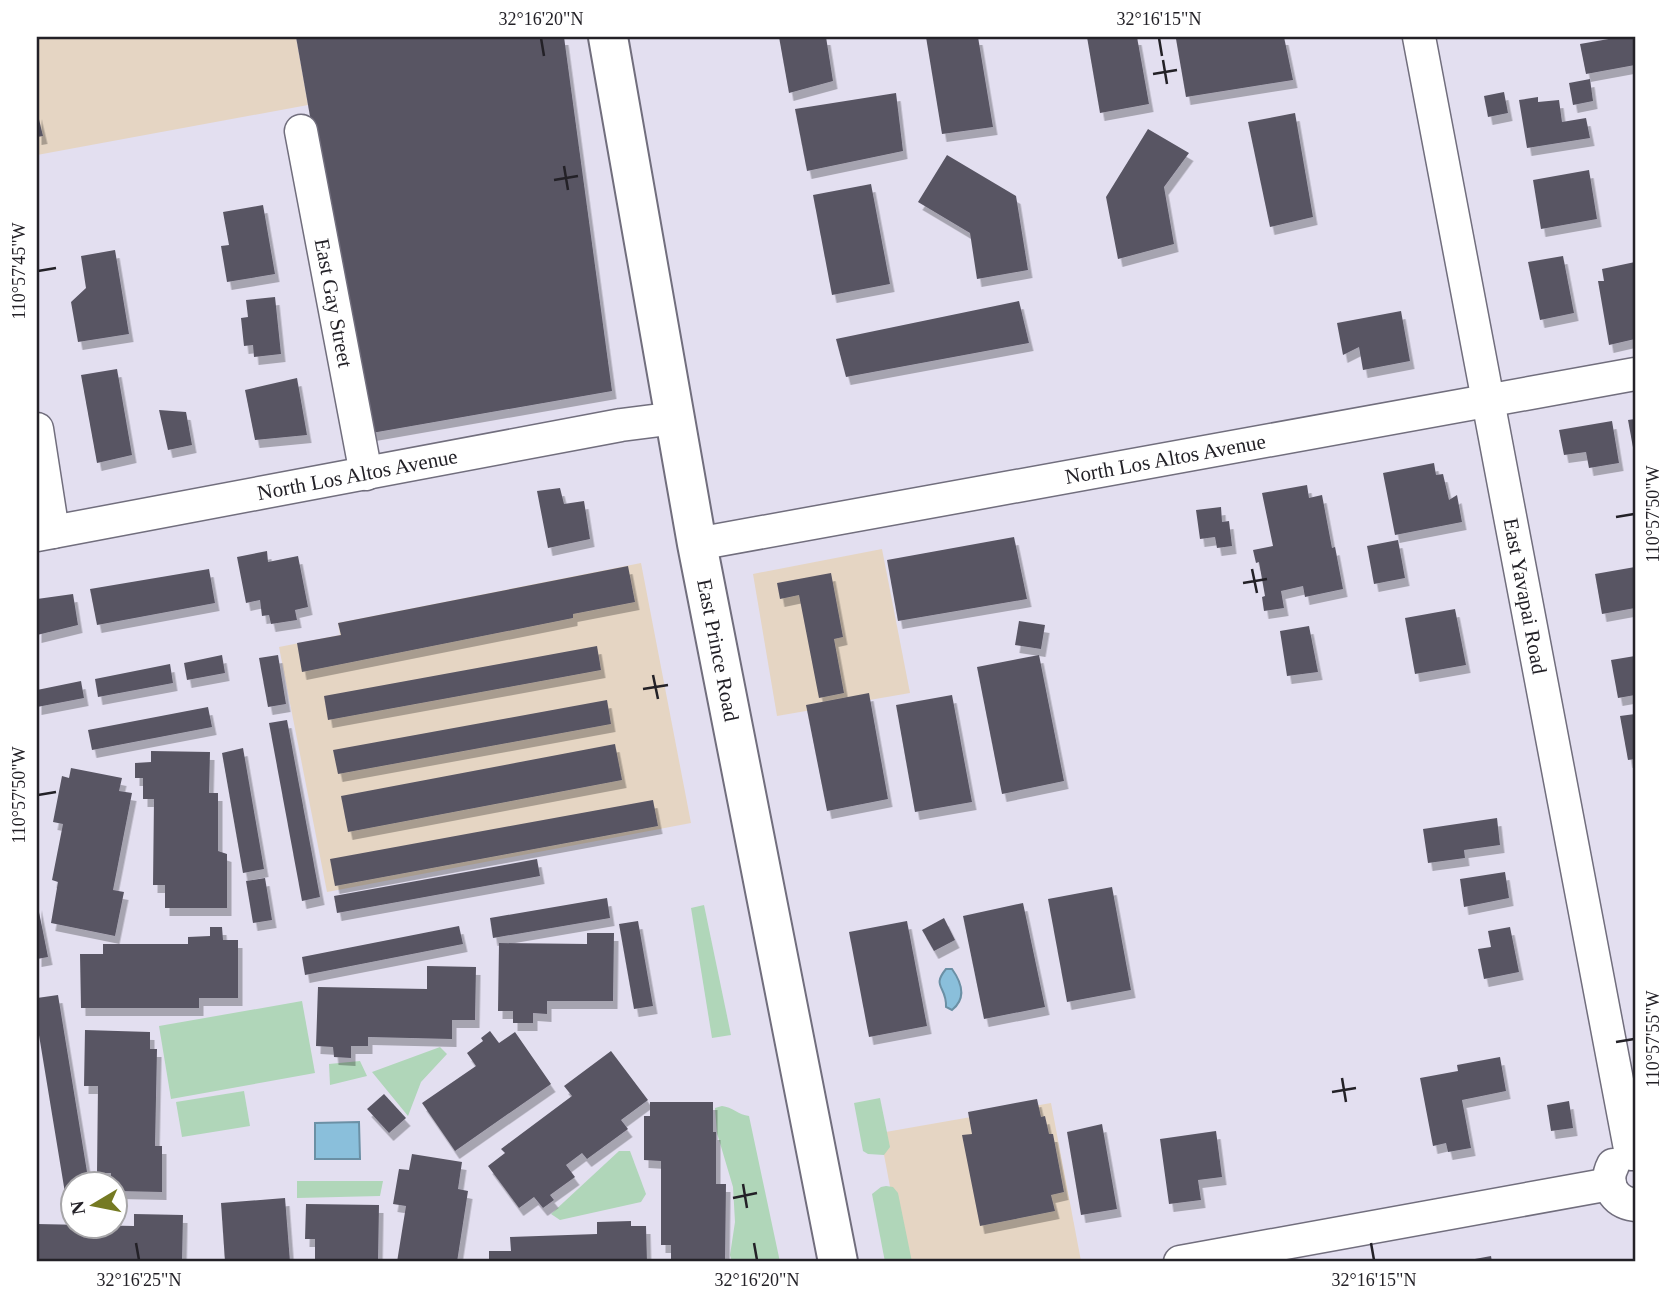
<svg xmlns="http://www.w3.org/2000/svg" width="1672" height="1299" viewBox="0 0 1672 1299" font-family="Georgia,serif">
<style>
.commercial{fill:#e5d5c3}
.green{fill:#b0d6b9}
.water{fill:#8abfdb;stroke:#6b90a5;stroke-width:2}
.building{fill:#585563;filter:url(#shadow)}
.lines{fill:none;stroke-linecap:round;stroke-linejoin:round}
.minor-casing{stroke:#716e7d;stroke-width:35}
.secondary-casing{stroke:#716e7d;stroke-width:42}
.minor{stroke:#fff;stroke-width:32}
.secondary{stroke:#fff;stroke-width:38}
.ticks{fill:none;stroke:#232127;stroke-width:2.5}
.labels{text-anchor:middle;stroke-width:7;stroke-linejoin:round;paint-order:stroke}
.street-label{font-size:21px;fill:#232127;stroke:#fff}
.neatline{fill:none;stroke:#232127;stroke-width:2.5}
.ticks-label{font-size:18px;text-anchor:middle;fill:#232127}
</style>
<defs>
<filter id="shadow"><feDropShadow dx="4.5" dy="8" stdDeviation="0" flood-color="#0004"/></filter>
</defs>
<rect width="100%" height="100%" fill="#e3dff0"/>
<g class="commercial">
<path d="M37,37h259l12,68 -271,50z"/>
<path d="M882,549l28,144 -133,23 -24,-142z"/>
<path d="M641,563l50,260 -364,69 -48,-245 61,-12 -2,-12z"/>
<path d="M1051,1103l30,158 -177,1 -24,-129z"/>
</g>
<g class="green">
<path d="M704,905l27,130 -19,3 -21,-130z"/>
<path d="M302,1001l13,72 -144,26 -12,-73z"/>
<path d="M440,1047l7,7 -26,28 -13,34 -36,-44z"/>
<path d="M360,1061l7,15 -37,9 -1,-21z"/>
<path d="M244,1091l6,35 -68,11 -6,-35z"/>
<path d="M880,1098l10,49 -6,8 -16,-1 -5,-3 -9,-48z"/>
<path d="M722,1106c10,1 17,9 27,10l31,146h-48l-2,-7 5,-33 -2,-35 -16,-54 -2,-25z"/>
<path d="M619,1151h11l16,43 -5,8 -81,18 -9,-6z"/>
<path d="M297,1181h86l-3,15 -83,2z"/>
<path d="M886,1186l7,1 5,6 14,69h-27l-13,-68 9,-7z"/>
</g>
<g class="water">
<path d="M946,969h6c10,14 15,29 0,41l-6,-3c1,-21 -15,-20 0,-38z"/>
<path d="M359,1122l1,37h-45v-36z"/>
</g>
<g class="building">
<path d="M296,37h268l48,354 -246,43z"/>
<path d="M779,37h47l7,44 -44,12z"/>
<path d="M926,37h52l15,90 -51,7z"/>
<path d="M1087,37h50l12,67 -49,9z"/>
<path d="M1189,37h95l9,43 -107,17 -10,-58z"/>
<path d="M1620,37h15v28l-49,9 -6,-30z"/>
<path d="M1590,79l3,22 -20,4 -4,-22z"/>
<path d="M1504,92l4,21 -20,4 -4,-21z"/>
<path d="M896,93l7,58 -96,20 -12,-62z"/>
<path d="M1538,97v5l21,-2 3,22 24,-4 4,20 -63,10 -8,-48z"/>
<path d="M37,111l6,25 -6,1z"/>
<path d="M1295,113l18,104 -43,10 -22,-105z"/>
<path d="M1148,129l41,24 -25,34 10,57 -56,15 -12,-62z"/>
<path d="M947,155l69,41 12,74 -51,9 -7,-46 -52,-31z"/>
<path d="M1589,170l8,49 -56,10 -8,-49z"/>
<path d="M871,184l19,100 -58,11 -19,-100z"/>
<path d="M263,205l12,69 -48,8 -6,-36 8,-1 -6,-33z"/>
<path d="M115,250l14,84 -51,8 -7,-40 15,-14 -5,-32z"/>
<path d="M1563,256l11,57 -34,7 -12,-58z"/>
<path d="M1635,262v77l-26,6 -11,-64h6l-2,-12z"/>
<path d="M275,297l6,57 -27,3 -1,-12 -9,1 -3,-28 7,-1 -2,-17z"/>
<path d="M1019,301l10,42 -183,34 -10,-38z"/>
<path d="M1401,311l9,50 -47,9 -4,-23 -16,8 -6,-32z"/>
<path d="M117,369l15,86 -35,8 -16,-88z"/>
<path d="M297,378l10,57 -52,5 -10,-50z"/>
<path d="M159,410l27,2 6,33 -24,5z"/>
<path d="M1635,419v34h-1l-6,-33z"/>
<path d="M1612,421l7,42 -30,5 -3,-16 -22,3 -5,-25z"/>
<path d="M1434,463l2,12 7,-1 6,26 8,-5 5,27 -67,13 -12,-62z"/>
<path d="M1307,485l2,13 13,-3 10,53 3,-1 8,42 -38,8 -2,-11 -22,5 3,17 -20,3 -2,-14 3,-1 -6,-34 -3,1 -3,-13 20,-4 -11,-53z"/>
<path d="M560,488l4,16 20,-3 6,38 -42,9 -11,-57z"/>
<path d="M1221,507l1,15 7,-1 3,25 -15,2 -2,-11 -15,2 -4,-29z"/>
<path d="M1014,537l13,62 -129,22 -11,-61z"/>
<path d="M1398,540l7,38 -31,6 -7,-38z"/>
<path d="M267,551l1,11 30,-6 10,51 -13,3 2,10 -26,4 -2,-9 -7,1 -2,-16 -14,3 -9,-46z"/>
<path d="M628,566l7,36 -62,12v4l-271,54 -5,-29 44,-8 -3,-12z"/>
<path d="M1635,567v41l-33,6 -7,-40z"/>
<path d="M209,569l6,34 -118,22 -7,-36z"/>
<path d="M831,573l12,64 -9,2 10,54 -25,5 -20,-103 -19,4 -3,-16z"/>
<path d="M73,594l5,31 -41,10v-36z"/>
<path d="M1455,609l11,56 -51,9 -10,-56z"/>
<path d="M1019,621l26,4 -4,24 -26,-4z"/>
<path d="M1309,626l9,46 -31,4 -7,-45z"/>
<path d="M597,646l4,24 -273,50 -4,-24z"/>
<path d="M222,655l3,18 -38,7 -3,-17z"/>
<path d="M278,655l8,49 -18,3 -9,-49z"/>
<path d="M1039,655l25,126 -62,13 -25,-127z"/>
<path d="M1635,656v39l-17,3 -7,-38z"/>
<path d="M170,664l3,19 -75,14 -3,-18z"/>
<path d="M81,681l3,17 -47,9v-17z"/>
<path d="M869,693l19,106 -61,12 -21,-106z"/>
<path d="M952,695l20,107 -57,10 -19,-107z"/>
<path d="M607,700l4,24 -273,50 -5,-24z"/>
<path d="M208,707l4,20 -120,23 -4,-20z"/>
<path d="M1635,714v45l-7,1 -8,-44z"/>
<path d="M287,720l33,177 -18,4 -33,-178z"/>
<path d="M615,744l7,36 -274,52 -7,-36z"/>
<path d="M243,748l21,121 -21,4 -21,-120z"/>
<path d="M151,751l59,1 -1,41h9v58l9,3v54h-62v-23h-12l1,-86h-11v-21h-8v-15l16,-1z"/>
<path d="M71,768l51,10 -3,13 13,2 -19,97 11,2 -9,44 -64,-13 7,-41 -6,-2 11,-56 -10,-2 9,-46 7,2z"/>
<path d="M653,800l5,26 -323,60 -5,-27z"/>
<path d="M1497,818l3,27 -36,5 1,8 -37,5 -5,-34z"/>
<path d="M537,859l3,17 -203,37 -3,-17z"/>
<path d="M1505,872l4,26 -45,9 -4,-28z"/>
<path d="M265,878l7,42 -19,3 -7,-42z"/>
<path d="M1112,887l19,103 -64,12 -19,-103z"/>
<path d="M607,898l3,20 -117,20 -3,-20z"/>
<path d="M37,902l11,55 -11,2z"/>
<path d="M1023,903l22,104 -61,12 -21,-103z"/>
<path d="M944,918l11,22 -21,11 -12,-21z"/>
<path d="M638,921l15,85 -19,3 -15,-85z"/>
<path d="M907,921l20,105 -58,11 -20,-105z"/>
<path d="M459,926l4,18 -158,31 -3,-18z"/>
<path d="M210,927h12l1,13h15v58h-39v10h-118l-1,-54h23v-10h85v-7l22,-1z"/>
<path d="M1510,927l9,45 -35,7 -6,-30 13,-2 -3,-16z"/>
<path d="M587,933h27l-1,68h-66v13l-14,-1v10h-20v-12h-15l1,-68 88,1z"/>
<path d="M427,966l49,1 -1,53h-23v19l-84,-2v9h-17v12l-17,-1 -1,-10 -17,-1 2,-59 109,2z"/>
<path d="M58,995l31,189h-15v8l-9,1 -28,-170v-25z"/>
<path d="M85,1030l65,2v17h7l-2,97h7v46l-46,-1v-7h-5v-11h-14l1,-87h-14z"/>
<path d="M490,1031l9,12 16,-11 36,52 -96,67 -33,-48 54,-37 -9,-13 16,-12 -2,-3z"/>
<path d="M611,1051l37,49 -27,20 7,9 -41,30 -5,-6 -16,12 9,12 -25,18 4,5 -11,8 -9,-11 -15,11 -31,-42 17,-13 -4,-4 71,-53 -8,-10z"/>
<path d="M1500,1057l6,34 -44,9 9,48 -23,4 -2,-9 -13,3 -13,-68 38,-7 -1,-6z"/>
<path d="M384,1094l22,24 -17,15 -22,-24z"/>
<path d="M1037,1099l4,18 4,-1 4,18h4l11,58 -13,3 4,16 -75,15 -18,-91 10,-1 -4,-22z"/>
<path d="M1569,1101l4,27 -22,3 -4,-26z"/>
<path d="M650,1102h63v30h3v52h10l-1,78h-54v-17h-10v-84l-17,-1v-44h6z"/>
<path d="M1102,1124l15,85 -36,6 -14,-83z"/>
<path d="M1216,1131l6,46 -24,3 3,20 -32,4 -9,-65z"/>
<path d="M412,1154l50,8 -4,27 10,2 -11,71h-60l9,-56 -13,-2 6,-35 10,1z"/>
<path d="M285,1198l5,64h-65l-4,-59z"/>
<path d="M306,1204l73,1 -1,57h-63v-23h-10z"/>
<path d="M134,1214l49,1 -1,47h-145v-38l97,2z"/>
<path d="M631,1221v5h15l1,36h-158v-11h22l-1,-14 87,-3v-12z"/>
<path d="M1491,1256l1,6h-28v-1z"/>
</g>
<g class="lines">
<defs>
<g id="minor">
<path id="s1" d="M1419,37l212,1117"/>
<path id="s2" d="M301,131l65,343"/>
<path d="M37,429l16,103"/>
<path id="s3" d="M37,535l584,-110 55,-7"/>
<path id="s4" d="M697,544l938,-170"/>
<path d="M1613,1165c-10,19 1,37 22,40"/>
<path d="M1180,1262l430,-78"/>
</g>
<g id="secondary">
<path id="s5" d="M608,37l89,507 141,718"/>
</g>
</defs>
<use href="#minor" class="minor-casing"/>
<use href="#secondary" class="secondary-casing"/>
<use href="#minor" class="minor"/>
<use href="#secondary" class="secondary"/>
</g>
<path class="ticks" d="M541,38l3,18M1159,38l3,18M1163,60l4,24M1153,74l24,-4M564,166l4,24M554,180l24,-4M38,271l18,-3M1616,517l18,-3M1252,569l5,24M1243,583l24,-4M653,675l5,24M643,689l25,-4M38,795l18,-3M1616,1042l18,-3M1342,1078l4,24M1332,1092l24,-4M743,1184l4,24M733,1198l24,-5M136,1243l3,17M754,1243l3,17M1371,1243l3,17"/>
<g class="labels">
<g class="street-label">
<text dy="7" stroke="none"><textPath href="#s2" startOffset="175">East Gay Street</textPath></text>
<text dy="7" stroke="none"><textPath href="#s4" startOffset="476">North Los Altos Avenue</textPath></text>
<text dy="7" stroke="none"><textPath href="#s3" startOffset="326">North Los Altos Avenue</textPath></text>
<text dy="7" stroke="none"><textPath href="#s1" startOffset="569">East Yavapai Road</textPath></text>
<text dy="7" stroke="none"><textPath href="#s5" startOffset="623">East Prince Road</textPath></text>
</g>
</g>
<rect width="1672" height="1299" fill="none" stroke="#ffffff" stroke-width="77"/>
<g transform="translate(94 1205) rotate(260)"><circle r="33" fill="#ffffff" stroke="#a7a6a9" stroke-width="2"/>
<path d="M0-5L12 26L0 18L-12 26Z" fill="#757a23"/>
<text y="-10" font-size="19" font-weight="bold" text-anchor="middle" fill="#232127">N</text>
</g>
<rect x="38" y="38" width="1596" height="1222" class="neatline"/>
<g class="ticks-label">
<text x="541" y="25">32°16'20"N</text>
<text x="1159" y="25">32°16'15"N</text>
<text transform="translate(19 271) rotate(-90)" y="6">110°57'45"W</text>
<text transform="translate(1653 514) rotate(-90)" y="6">110°57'50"W</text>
<text transform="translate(19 795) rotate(-90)" y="6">110°57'50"W</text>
<text transform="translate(1653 1039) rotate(-90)" y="6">110°57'55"W</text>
<text x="139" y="1286">32°16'25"N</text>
<text x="757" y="1286">32°16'20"N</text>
<text x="1374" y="1286">32°16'15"N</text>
</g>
</svg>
